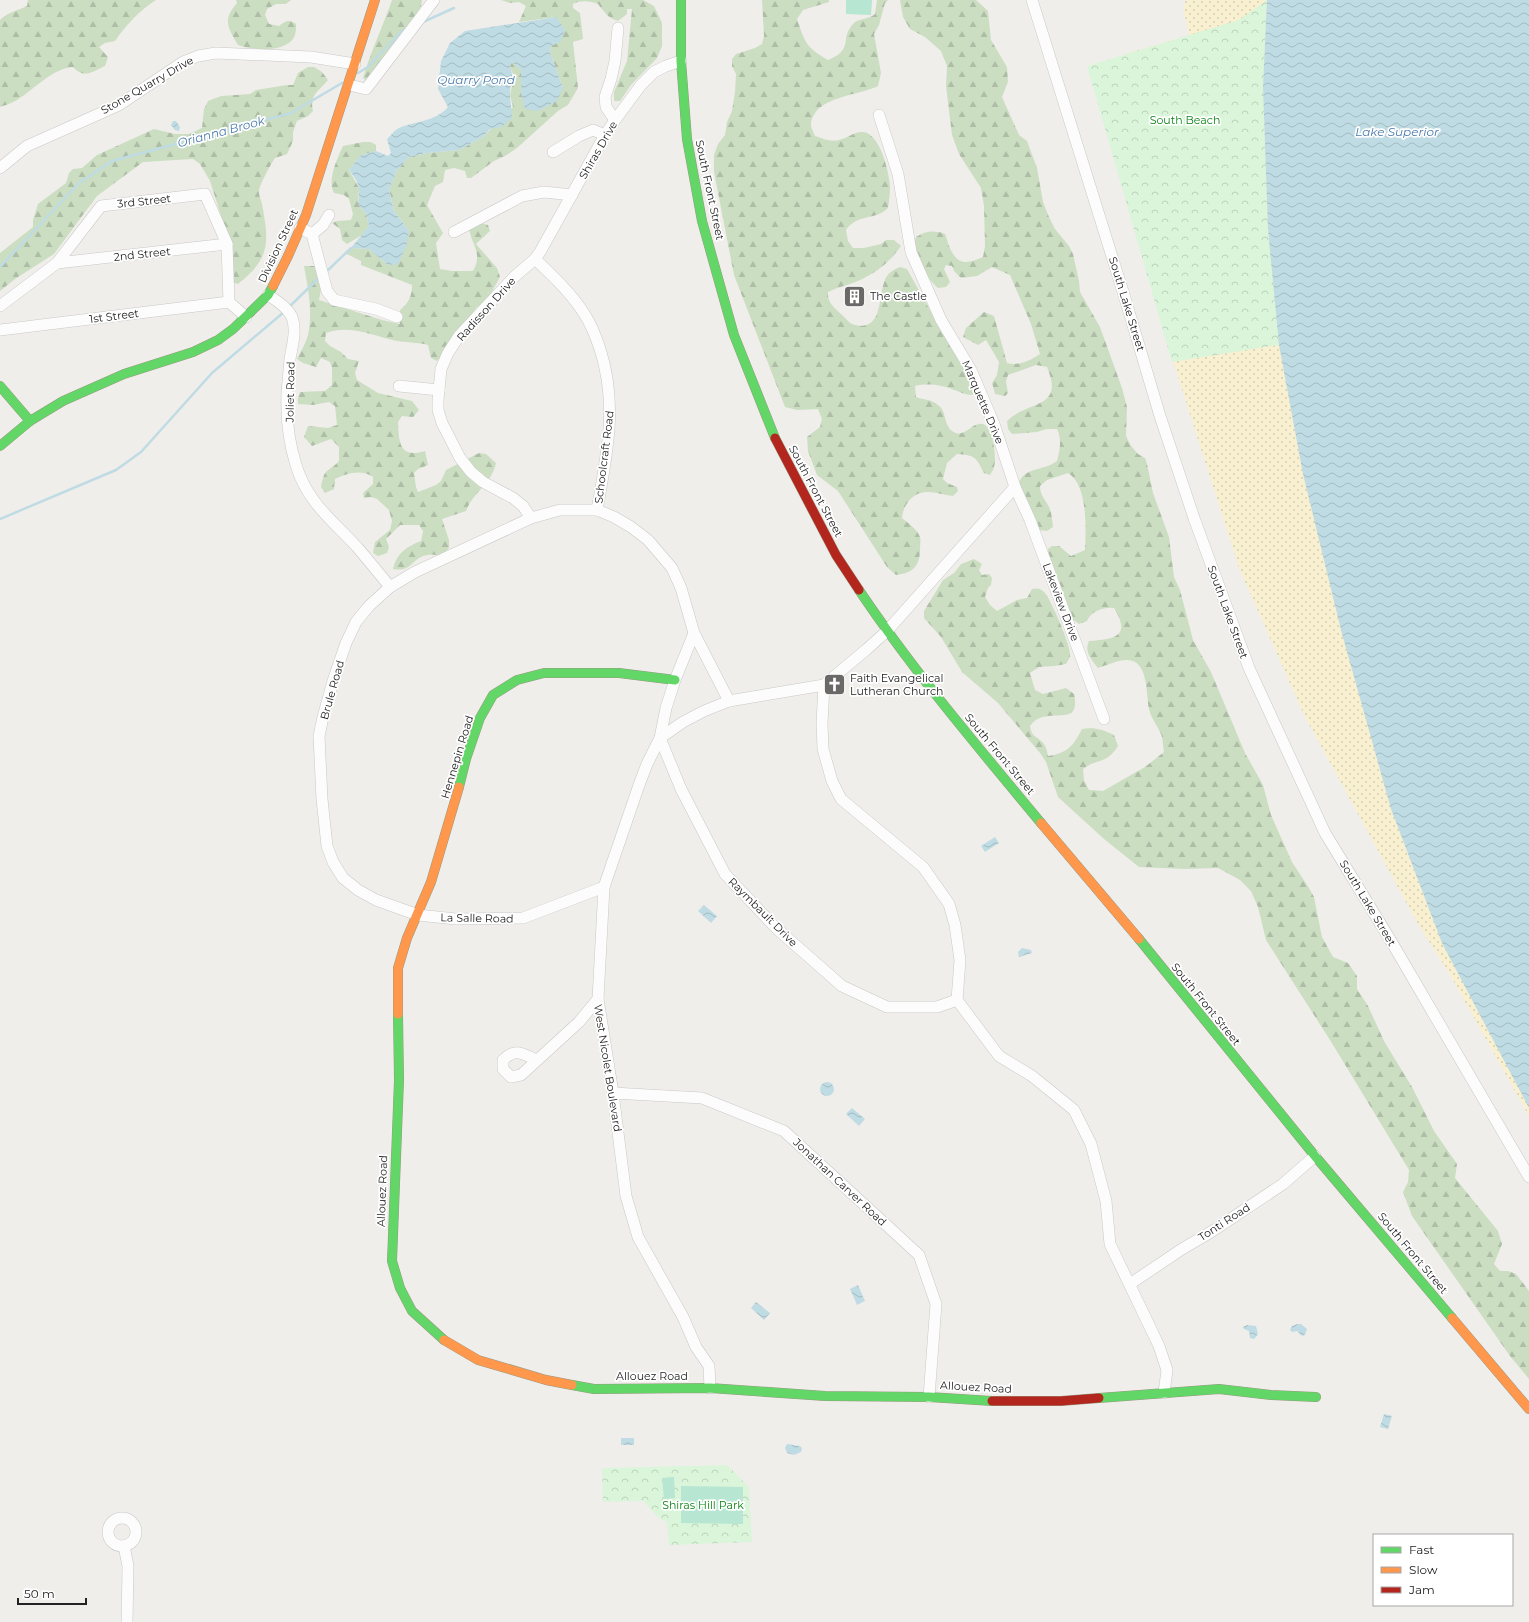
<svg xmlns="http://www.w3.org/2000/svg" width="1529" height="1622" viewBox="0 0 1529 1622" font-family="Montserrat,sans-serif">
<style>
.forest{fill:url(#forest-firs)}
.sand{fill:url(#sand-dots)}
.park{fill:url(#park-crowns)}
.pitch{fill:#b7e6d2}
.water{fill:url(#water-waves)}
.lines{fill:none;stroke-linecap:round;stroke-linejoin:round}
.stream{stroke:#bfdbe3;stroke-width:2.5}
.street-casing{stroke:#c9c8c7;stroke-width:12}
.fast-casing{stroke:#999a82;stroke-width:10}
.slow-casing{stroke:#999a82;stroke-width:10}
.jam-casing{stroke:#999a82;stroke-width:10}
.street{stroke:#fdfcfc;stroke-width:11}
.fast{stroke:#63d668;stroke-width:9}
.slow{stroke:#ff974d;stroke-width:9}
.jam{stroke:#b3261e;stroke-width:9}
.labels{text-anchor:middle;stroke-width:3.5;stroke-linejoin:round;paint-order:stroke}
.street-label{font-size:11px;fill:#222;stroke:#fff}
.park-label{font-size:11px;fill:#0c8416;stroke:#fff}
.poi-label{font-size:11px;fill:#222;stroke:#fff;text-anchor:start}
.water-label{font-size:12px;font-style:italic;fill:#4a7aab;stroke:#fff}
</style>
<defs>
<pattern id="forest-firs" width="22" height="20" patternUnits="userSpaceOnUse"><rect width="22" height="20" fill="#cbdec1"/><path d="M5 1l3.5 6h-7zM16 11l3.5 6h-7z" fill="#aebea6"/></pattern>
<pattern id="sand-dots" width="8" height="8" patternUnits="userSpaceOnUse"><rect width="8" height="8" fill="#f8f0d0"/><path d="M2 2h.1M6 6h.1" fill="none" stroke="#d4ceb2" stroke-width="1.8" stroke-linecap="round"/></pattern>
<pattern id="park-crowns" width="20" height="18" patternUnits="userSpaceOnUse"><rect width="20" height="18" fill="#daf5da"/><path d="M2 6a3 3 0 1 1 6 0M12 15a3 3 0 1 1 6 0" fill="none" stroke="#bbd2bb"/></pattern>
<pattern id="water-waves" width="16" height="10" patternUnits="userSpaceOnUse"><rect width="16" height="10" fill="#bfdbe3"/><path d="M0 5q4-4 8 0t8 0" fill="none" stroke="#a4bcc2"/></pattern>
</defs>
<rect width="100%" height="100%" fill="#f0eeeb"/>
<g class="forest">
<path d="M28,0h128c-17,11 -30,25 -41,41l-10,2 -6,4 9,10 -3,9c-13,6 -21,13 -32,1 -22,2 -38,22 -56,33 -5,3 -11,5 -17,7v-87c6,-7 19,-10 27,-14z"/>
<path d="M236,0h55l-5,4h-10l-9,5 -2,6 4,9 10,2c7,-5 10,-7 17,-2 0,5 0,11 -3,15 -11,14 -41,11 -55,6 -10,-17 -16,-25 -1,-42z"/>
<path d="M392,0h30l-1,6 -7,12 -46,64 -5,-4c8,-27 20,-52 29,-78z"/>
<path d="M501,0h142l11,6 8,17v23l-5,12 -26,27 -11,16h-6v-9l13,-31 5,-52h-5v5l-9,7c-10,-3 -14,-9 -20,-17 -8,-3 -17,-4 -25,0v4l7,5 3,26 -10,3 5,46 -10,17 -10,6 -41,37 -12,8 -11,5 -23,17h-4l-2,-7 -11,-3 -9,2 -2,12 -8,4 -8,19 16,28 -7,10 4,26 12,2h21c10,-17 -1,-26 -4,-42l12,-6 7,2 2,6 -14,13 21,24 3,9 -12,22 -11,8 -35,48 -5,6 -6,-3 -3,-13c-10,-3 -20,-2 -31,-4 -24,-5 -47,-17 -71,-8l-1,8 5,5 11,6 7,7 11,2 -4,12 2,7 21,13 34,8 7,9 -6,7 -11,-1 -4,6c1,20 1,37 27,29l3,14 -10,4 -4,4 2,14 2,5 18,-7 5,-4 5,-11 33,-17 7,1 10,9c-5,22 -23,29 -30,48l-24,8 7,21v8l-7,7c-6,0 -13,-1 -19,1 -13,6 -13,16 -30,13 3,-15 14,-23 28,-28l2,-10 -4,-6h-19l-14,14 3,8 -2,6 -9,3 -5,-3 2,-11 15,-12 2,-9 -3,-11 -12,-11 -6,-2 -7,1 -1,-5 10,-9v-7c-11,-8 -26,-4 -38,2l-1,10 -9,4 -4,-6c4,-21 6,-13 18,-26v-14l-8,-8 -19,7 -8,-9 4,-11 20,2 9,-3 -2,-19 -6,-4 -16,3 -15,-1v-6l2,-6 25,-1 7,-6v-17l-2,-6 -9,-4 -5,9 -13,-4 -6,-4c4,-8 9,-16 11,-24 5,-23 0,-47 -4,-69h14l3,23 -2,11 63,20 18,4v-14c9,-7 12,-15 12,-25l-51,-20v-4l-14,-7 4,-6 18,1 19,16 21,-34 -15,-20 -5,-22 8,-19 12,-13 18,-4 32,-3 24,-13 30,-30 -3,-12 4,-18 -4,-11 2,-4 9,8v24l42,-6 -13,-36 6,-35 -37,5 7,-16 -7,-4 -9,1z"/>
<path d="M762,0h67v2l-26,8 -6,9c8,24 9,28 31,41 27,-11 11,-21 25,-36 5,-6 15,-4 22,-10l2,-14h11l-3,3 -6,22 -5,9 7,39 -3,13c-19,10 -65,10 -67,39 0,3 3,8 4,11 9,3 18,7 27,3 7,-2 14,-8 21,-7 17,1 26,40 27,55 0,7 -1,14 -2,21 -13,13 -30,5 -42,22l2,11 5,7h11l17,-4 5,-4h8l7,6c-9,13 -21,24 -35,31 -12,7 -26,9 -38,15 0,3 0,7 2,10 3,6 12,12 17,18 3,4 8,5 13,6 25,0 17,-35 27,-50 4,-5 8,-7 13,-9l7,2 44,79 20,32 3,8 -1,7c-8,0 -12,-3 -19,-5 -11,-5 -27,-7 -39,-4l1,11c8,3 15,2 22,8 9,6 5,19 14,26 12,9 20,-10 31,-7 10,3 14,34 11,43 0,2 -3,6 -4,8l-6,-2c-8,-16 -9,-18 -27,-19l-10,9 -4,16 4,4 10,4 1,4 -5,5c-9,-1 -17,-4 -25,-4 -15,-1 -25,13 -26,26 6,5 15,11 18,19 1,3 0,8 0,12 0,18 -8,24 -24,26l-9,-8 -49,-76 -21,-16 -9,-24 -1,-14 13,-10 2,-8 -4,-10 -21,1 -12,-3 -51,-132 -20,-103v-17l4,-11 7,-9 2,-13 5,-11 3,-19 1,-18 -4,-8v-7l4,-5 19,-6 7,-4 2,-8z"/>
<path d="M900,0h76l12,11 3,29 16,27 1,15 -6,15 17,38 8,6 10,27 6,34 6,15 6,12 14,17 4,8 6,27 1,11 20,35 22,61 5,19 -1,29 5,10 7,8 7,4 2,6 6,29 16,44 5,40 6,13 13,50 18,32 34,81 18,32 8,30 21,47 17,26 5,9 8,40 11,20 15,6 9,13v13l11,17 16,35 28,46 22,44 23,33 -2,14 43,53 4,13 -8,20 6,7h8l8,3 13,17v88l-19,-23 -98,-140 -9,-24 5,-10 1,-12 -79,-130 -64,-100 -8,-33 -7,-16 -11,-11 -22,-12 -33,1 -46,-2 -35,-28 -46,-42 -12,-35 -6,-9 -42,-50 -36,-31 -21,-35 -17,-19v-7l19,-31 11,-7 7,-9 13,-5 8,5 -3,6 3,5 7,-1 3,4 -1,7 -3,3 -3,9 5,8 7,6 20,-11 10,-2 5,-9c5,-1 8,-1 12,3 6,5 28,56 26,64 0,2 -3,6 -4,8l-12,2 -15,1 -9,6 5,17 8,4 23,-6 8,6c8,37 -29,9 -44,32 2,11 5,9 11,15 5,4 6,10 7,15 20,-3 25,-10 34,-27 13,-2 21,1 32,6l4,11c-12,19 -21,12 -35,23l1,11 5,10 14,1 42,-24 19,-15c-1,-5 -1,-13 -3,-18 -4,-9 -10,-16 -12,-25 -3,-14 0,-49 -22,-49 -9,0 -20,5 -29,8 -7,-9 -14,-16 -9,-27 27,-2 42,-5 25,-33 -10,-1 -23,3 -27,13l-8,3 -9,-7 -22,-62v-6l4,-3h7l12,10 14,-6c1,-21 3,-65 -17,-77l-21,7 -7,6c0,9 5,13 9,21 3,6 3,13 4,20l-6,4 -8,-1 -21,-45c6,-19 24,-13 39,-24 3,-12 5,-21 0,-32h-10l-10,3 -25,2 -4,-5 -1,-8c21,-21 58,-11 40,-54l-11,-2 -28,10 -2,6 2,12 -3,3 -10,-2 -3,-11 5,-8 2,-13 -13,-22 -8,5 -15,-8 3,-9 18,-16 10,4 13,47c11,3 23,-2 33,-9l-9,-30 -21,-49 -18,-8 -15,9 -16,2 -7,-7 -2,-5 -6,-1 -2,4 6,13 -4,5 -8,1c-10,-9 -24,-27 -24,-41 0,-3 1,-7 2,-10 10,-6 18,-7 29,-3 2,5 4,14 7,18 8,15 19,10 31,5l2,-11 -1,-40 -3,-18 -22,-34 -7,-19 -6,-49 1,-20 -6,-15 -16,-14 -15,-8 -7,-12z"/>
<path d="M308,67h6l8,5 6,8c-9,11 -19,15 -15,31l-5,5 -11,5 -4,11v9l-6,13 -12,4c-4,6 -16,27 -16,34 0,4 2,8 3,12 7,38 9,54 -24,80l-4,-1 -4,-6 2,-26 -22,-70 -10,-17 -7,-5 -50,3 -46,34 -43,58 -39,25 -15,12v-38l33,-26v-7l5,-16 28,-21 3,-10 4,-4 9,-1 15,-13 57,-26 21,5h14l13,-6 2,-19 4,-8 13,-5 29,-2 6,-4 31,-5h6l5,-12z"/>
<path d="M363,142h8l5,3v6l-15,4 -12,15 10,18 -1,16 8,10 3,12 -7,9 -15,9 -5,-4 -2,-11 -8,-6 5,-2 14,-1 2,-6 -4,-15 -5,-4 -10,-2c-7,-13 3,-34 9,-47z"/>
</g>
<path class="sand" d="M1186,0h214l129,941v175l-80,-143 -31,-49 -114,-209 -65,-147 -81,-254 -36,-259 67,-20 -6,-28z"/>
<g class="park">
<path d="M1267,0l-4,87 5,142 11,116 -107,17 -85,-296 152,-46z"/>
<path d="M727,1465l22,22 3,55 -83,3 -2,-23 -8,-4 -16,-17 -40,1 -1,-34z"/>
</g>
<g class="pitch">
<path d="M846,0h26l-1,15 -25,-1z"/>
<path d="M674,1477l1,21 -11,1 -2,-21z"/>
<path d="M681,1486l62,1v37l-62,-1z"/>
</g>
<g class="water">
<path d="M1267,0h262v1108l-87,-165 -51,-134 -49,-175 -39,-160 -24,-129 -11,-116 -5,-142z"/>
<path d="M556,17l9,13 -5,12 -9,4 -1,6 13,36 -6,13 -19,10 -13,-2 -4,-15v-24l-9,-8 -2,4c5,15 0,15 0,29 0,7 2,15 2,23l-10,9 -12,2 -7,8 -24,13 -32,3 -18,4 -12,13 -8,20 5,21 15,20 -2,13 -9,20 -10,1 -19,-16 -18,-1 18,-22 -3,-12 -8,-10c2,-17 2,-20 -9,-34l12,-15 15,-4 12,5 3,-3 -4,-14c4,-3 7,-9 12,-11 16,-7 36,-6 49,-21l-10,-18 3,-28 9,-18 15,-12z"/>
<path d="M173,121h3l4,6 -1,4 -4,-1 -4,-5z"/>
<path d="M995,837l4,6 -14,9 -4,-6z"/>
<path d="M704,905l13,11 -6,7 -13,-12z"/>
<path d="M1022,948l9,2 1,3 -13,4 -1,-5z"/>
<circle cx="827" cy="1089" r="7"/>
<path d="M852,1108l13,11 -6,7 -13,-12z"/>
<path d="M858,1285l7,16 -8,4 -7,-16z"/>
<path d="M756,1302l14,11 -6,7 -13,-12z"/>
<path d="M1297,1324h4l6,5 -2,6 -3,1 -5,-5 -5,1 -2,-2 2,-4z"/>
<path d="M1247,1325l9,1 2,8 -4,5 -4,-1 -1,-7 -5,-2 -1,-2z"/>
<path d="M1384,1414l8,2 -4,13 -8,-2z"/>
<rect x="621" y="1438" width="13" height="7"/>
<path d="M787,1444l13,2 2,2 -1,4 -7,3 -7,-2 -2,-5z"/>
</g>
<g class="lines">
<g class="stream">
<path d="M423,22l31,-14"/>
<path d="M358,73l10,-6 34,-36 4,-2"/>
<path d="M0,267l79,-84 33,-22 179,-48 51,-30"/>
<path d="M325,273l26,-25"/>
<path d="M289,307l31,-30"/>
<path d="M0,519l116,-49 25,-18 71,-79 72,-61"/>
</g>
<defs>
<g id="street">
<path d="M1032,0l92,295 36,121 34,102 55,150 76,165 66,108 138,236"/>
<path d="M681,61l-15,5 -12,6 -13,13 -26,35 -10,15 -65,117 -5,7 -21,18 -55,59 -11,17 -7,16 -3,31v10l4,13 18,35 11,14 12,10 30,16 10,8 8,12 29,-8h37l17,7 17,10 17,13 24,28 9,20 13,45 35,68"/>
<path d="M349,85l17,4 68,-89"/>
<path d="M879,115l19,59 13,78 30,68 30,50 23,54 21,63 15,33 74,199"/>
<path d="M615,120l-9,-13 -1,-10 6,-18 4,-18 3,-33"/>
<path d="M553,152l26,-16 14,-6 12,5"/>
<path d="M0,168l27,-22 92,-41 64,-43 15,-6 18,-3 95,4 44,7"/>
<path d="M300,228l12,6 15,57 7,9 42,9 21,8"/>
<path d="M454,232l68,-36 22,-4 28,3"/>
<path d="M312,234l11,-9 6,-10"/>
<path d="M535,259c18,17 37,35 50,56 7,11 11,22 15,34 18,56 7,104 -3,161"/>
<path d="M57,263l170,-19"/>
<path d="M268,295c9,6 19,12 24,22 5,14 0,29 -2,42 -1,11 -2,23 -3,34 -1,23 2,50 9,72 11,37 36,55 61,82 11,13 22,26 33,40"/>
<path d="M0,306l57,-43 44,-57 104,-12 22,50 2,58 17,15"/>
<path d="M0,330l229,-28"/>
<path d="M399,386l40,4"/>
<path d="M531,518l-116,54 -25,15 -21,19 -13,16 -10,21 -13,38 -10,36 -4,19 3,63 5,47 6,16 10,16 15,12 18,10 42,15 38,4 67,-1 81,-31"/>
<path d="M694,633l-19,47 -9,28 -6,30 21,51 44,85 51,54 66,58 45,21h50l20,-7"/>
<path d="M824,685l-2,38 1,26 9,32 9,18 82,68 26,37 6,21 5,35 -3,40 42,56 33,20 42,34 17,34 15,57 4,43 39,81 10,21 8,24 -3,23"/>
<path d="M536,1060c-14,-7 -21,-12 -33,0v9l8,8 10,-2 58,-53 19,-23"/>
<path d="M613,1093l89,5 82,33 135,124 17,49 -7,93"/>
<path d="M1130,1284l52,-35 29,-17 72,-48 32,-28"/>
<path d="M710,1388l-1,-22 -13,-19 -13,-30 -45,-80 -12,-41 -13,-103 -15,-94 6,-112 35,-102 8,-21 13,-26 23,-16 21,-11 25,-10 95,-16 43,-36 20,-18 128,-144"/>
<circle cx="122" cy="1532" r="14"/>
<path d="M124,1546l4,20 -1,56"/>
</g>
<g id="fast">
<path d="M681,0v61l6,78 15,82 32,114 41,103"/>
<path d="M0,386l30,35"/>
<path d="M0,446l30,-25 33,-20 61,-27 69,-22 25,-12 15,-11 35,-34 5,-9"/>
<path d="M859,590c55,82 119,157 182,233"/>
<path d="M459,787l7,-28 14,-41 13,-23 24,-15 27,-7h75l56,7"/>
<path d="M1139,939l176,217 137,162"/>
<path d="M398,1014l1,66 -7,181 8,27 12,23 32,29"/>
<path d="M572,1385l22,4 116,-1 115,8 104,1 63,4"/>
<path d="M1099,1398l120,-9 52,6 45,2"/>
</g>
<g id="slow">
<path d="M273,286l15,-30 18,-41 69,-215"/>
<path d="M1041,823l98,116"/>
<path d="M398,1014v-46l9,-30 24,-56 28,-95"/>
<path d="M1452,1318l77,91"/>
<path d="M444,1340l34,20 68,20 26,5"/>
</g>
<g id="jam">
<path d="M775,438l61,117 23,35"/>
<path d="M992,1401h69l38,-3"/>
</g>
</defs>
<use href="#street" class="street-casing"/>
<use href="#fast" class="fast-casing"/>
<use href="#slow" class="slow-casing"/>
<use href="#jam" class="jam-casing"/>
<use href="#street" class="street"/>
<use href="#fast" class="fast"/>
<use href="#slow" class="slow"/>
<use href="#jam" class="jam"/>
</g>
<defs>
<symbol id="building-square" viewBox="-11 -11 22 22"><rect x="-9" y="-9" width="18" height="18" rx="4" fill="#6a6968" stroke="#fff"/><path d="M-4-6H4V6H1V3H-1V6H-4ZM-2.5-4.3h1.7v1.8h-1.7ZM.8-4.3h1.7v1.8H.8ZM-2.5-1h1.7V.8h-1.7ZM.8-1h1.7V.8H.8Z" fill="#fff"/></symbol>
<symbol id="church-square" viewBox="-11 -11 22 22"><rect x="-9" y="-9" width="18" height="18" rx="4" fill="#6a6968" stroke="#fff"/><path d="M-1.2-6h2.4v3.5h3.3v2.4h-3.3V6h-2.4V-.1h-3.3v-2.4h3.3Z" fill="#fff"/></symbol>
</defs>
<g fill-rule="evenodd">
<use href="#building-square" x="842" y="284" width="25" height="25"/>
<use href="#church-square" x="822" y="672" width="25" height="25"/>
</g>
<g class="labels">
<g class="street-label">
<text transform="translate(147 85) rotate(-30)" y="4">Stone Quarry Drive</text>
<text transform="translate(598 150) rotate(-60)" y="4">Shiras Drive</text>
<text transform="translate(710 190) rotate(78)" y="4">South Front Street</text>
<text transform="translate(144 201) rotate(-6)" y="4">3rd Street</text>
<text transform="translate(278 246) rotate(-65)" y="4">Division Street</text>
<text transform="translate(142 254) rotate(-6)" y="4">2nd Street</text>
<text transform="translate(1127 304) rotate(73)" y="4">South Lake Street</text>
<text transform="translate(486 309) rotate(-48)" y="4">Radisson Drive</text>
<text transform="translate(114 316) rotate(-7)" y="4">1st Street</text>
<text transform="translate(290 392) rotate(-89)" y="4">Joliet Road</text>
<text transform="translate(983 402) rotate(67)" y="4">Marquette Drive</text>
<text transform="translate(604 457) rotate(-83)" y="4">Schoolcraft Road</text>
<text transform="translate(816 491) rotate(62)" y="4">South Front Street</text>
<text transform="translate(1061 602) rotate(69)" y="4">Lakeview Drive</text>
<text transform="translate(1228 612) rotate(70)" y="4">South Lake Street</text>
<text transform="translate(332 690) rotate(-74)" y="4">Brule Road</text>
<text transform="translate(1000 754) rotate(50)" y="4">South Front Street</text>
<text transform="translate(457 757) rotate(-73)" y="4">Hennepin Road</text>
<text transform="translate(1368 903) rotate(59)" y="4">South Lake Street</text>
<text transform="translate(763 912) rotate(45)" y="4">Raymbault Drive</text>
<text transform="translate(477 918) rotate(1)" y="4">La Salle Road</text>
<text transform="translate(1206 1004) rotate(51)" y="4">South Front Street</text>
<text transform="translate(608 1068) rotate(81)" y="4">West Nicolet Boulevard</text>
<text transform="translate(840 1182) rotate(43)" y="4">Jonathan Carver Road</text>
<text transform="translate(382 1191) rotate(-88)" y="4">Allouez Road</text>
<text transform="translate(1224 1222) rotate(-33)" y="4">Tonti Road</text>
<text transform="translate(1413 1253) rotate(50)" y="4">South Front Street</text>
<text x="652" y="1380">Allouez Road</text>
<text transform="translate(976 1387) rotate(3)" y="4">Allouez Road</text>
</g>
<g class="park-label">
<text x="1185" y="124">South Beach</text>
<text x="703" y="1509">Shiras Hill Park</text>
</g>
<g class="poi-label">
<text x="870" y="300">The Castle</text>
<text x="850" y="682">Faith Evangelical<tspan x="850" dy="13">Lutheran Church</tspan></text>
</g>
<g class="water-label">
<text x="476" y="84">Quarry Pond</text>
<text transform="translate(221 132) rotate(-15)" y="4">Orianna Brook</text>
<text x="1397" y="136">Lake Superior</text>
</g>
</g>
<rect x="1373" y="1534" width="140" height="72" fill="#ffffff" stroke="#a7a7a7"/>
<rect x="1381" y="1547" width="20" height="6" fill="#63d668" stroke="#a7a7a7"/>
<text x="1409" y="1554" font-size="12" fill="#222222">Fast</text>
<rect x="1381" y="1567" width="20" height="6" fill="#ff974d" stroke="#a7a7a7"/>
<text x="1409" y="1574" font-size="12" fill="#222222">Slow</text>
<rect x="1381" y="1587" width="20" height="6" fill="#b3261e" stroke="#a7a7a7"/>
<text x="1409" y="1594" font-size="12" fill="#222222">Jam</text>
<path d="M18 1598v6h68v-6" fill="none" stroke="#222222" stroke-width="2"/>
<text x="24" y="1598" font-size="12" fill="#222222" stroke="#ffffff" stroke-width="3" paint-order="stroke">50 m</text>
</svg>
